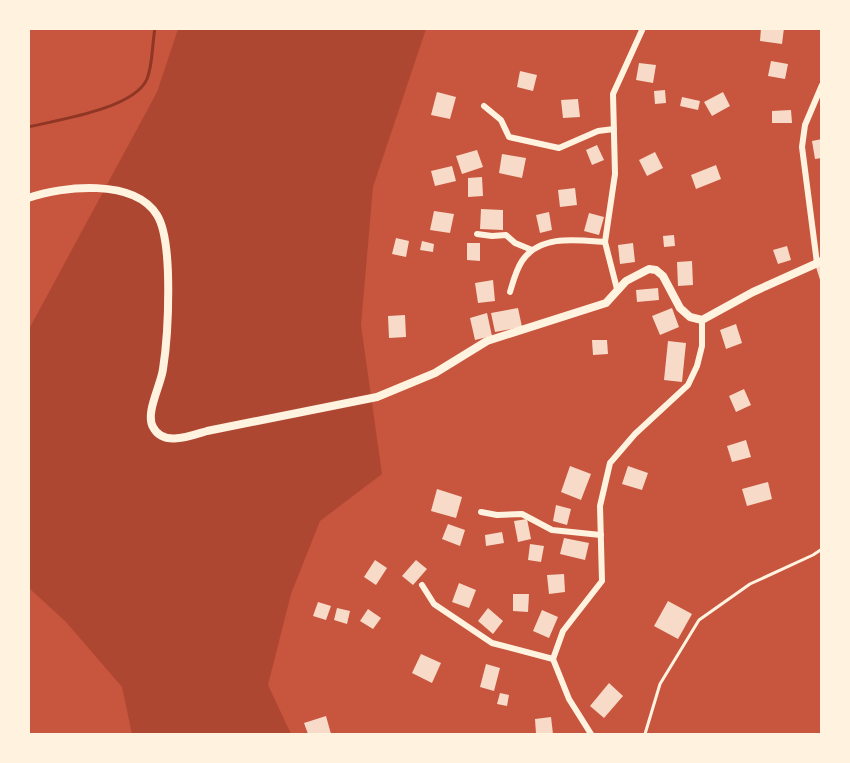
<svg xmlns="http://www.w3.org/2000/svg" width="850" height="763" viewBox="0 0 850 763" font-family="'Noto Serif',serif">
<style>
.green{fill:#ae4732}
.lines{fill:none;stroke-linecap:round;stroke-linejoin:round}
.stream{stroke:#8f3625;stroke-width:3}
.building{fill:#f7dbc8}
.service{stroke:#fff3e0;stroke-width:3}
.minor{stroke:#fff3e0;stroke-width:6}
.tertiary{stroke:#fff3e0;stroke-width:8}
</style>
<rect width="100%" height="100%" fill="#c8553d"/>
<path class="green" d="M178,29h248l-53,158 -12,138 21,149 -62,47 -29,73 -23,91 23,49h-159l-10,-47 -56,-65 -37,-34 -1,-257 129,-239z"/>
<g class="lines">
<path class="stream" d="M28,127c29,-7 106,-18 119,-48 6,-15 5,-35 8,-51"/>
</g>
<g class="building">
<path d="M761,28h23l-2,16 -22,-3z"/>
<path d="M771,61l17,3 -3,15 -17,-3z"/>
<path d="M639,63l17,2 -3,18 -17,-3z"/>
<path d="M520,71l17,4 -4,16 -16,-4z"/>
<path d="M665,90l1,13 -11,1 -1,-13z"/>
<path d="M437,92l19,5 -6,22 -19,-4z"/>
<path d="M723,92l7,14 -18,10 -8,-14z"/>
<path d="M682,97l18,4 -2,9 -18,-4z"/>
<path d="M578,99l2,18 -17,1 -2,-18z"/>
<path d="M791,110l1,13h-20v-12z"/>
<path d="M822,139v19l-7,1 -3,-18z"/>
<path d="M597,145l7,15 -12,5 -6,-15z"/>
<path d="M477,150l6,17 -21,7 -6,-18z"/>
<path d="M655,152l8,16 -16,8 -8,-16z"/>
<path d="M502,154l24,4 -4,20 -23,-5z"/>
<path d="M716,165l5,14 -25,10 -5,-14z"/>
<path d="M452,166l4,15 -21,5 -4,-15z"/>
<path d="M482,177l1,19 -15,1v-19z"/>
<path d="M575,188l2,17 -17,2 -2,-17z"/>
<path d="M481,209l22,1v20l-23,-1z"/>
<path d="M434,211l20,3 -4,19 -20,-3z"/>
<path d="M549,212l3,18 -12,3 -4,-18z"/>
<path d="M589,213l15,4 -5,18 -15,-4z"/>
<path d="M674,235l1,11 -11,1 -1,-11z"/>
<path d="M396,238l13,3 -3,16 -14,-3z"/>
<path d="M422,241l12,3 -1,8 -13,-2z"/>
<path d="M467,243h13v18l-13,-1z"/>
<path d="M633,243l2,19 -15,2 -2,-19z"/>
<path d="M787,246l4,14 -13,4 -5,-14z"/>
<path d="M692,261l1,24 -15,1 -1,-24z"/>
<path d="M822,265v18h-1l-5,-16z"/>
<path d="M493,280l2,21 -17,2 -3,-20z"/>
<path d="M658,288l1,12 -22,2 -1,-12z"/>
<path d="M518,308l4,19 -27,5 -4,-19z"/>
<path d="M672,308l7,19 -19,8 -8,-19z"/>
<path d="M487,313l5,23 -17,4 -5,-22z"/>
<path d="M405,315l1,22 -17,1 -1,-22z"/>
<path d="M736,324l6,19 -16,6 -6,-19z"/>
<path d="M592,340h15l1,14 -15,1z"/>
<path d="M668,341l18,2 -4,39 -18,-2z"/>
<path d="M744,389l7,16 -15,7 -7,-16z"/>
<path d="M746,440l5,17 -19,5 -5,-16z"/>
<path d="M570,466l21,8 -10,26 -20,-8z"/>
<path d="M628,466l20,7 -6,17 -20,-6z"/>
<path d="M768,482l4,17 -25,7 -5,-17z"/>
<path d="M437,489l25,8 -6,21 -25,-7z"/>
<path d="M556,505l15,4 -4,16 -14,-4z"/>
<path d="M527,519l4,20 -13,3 -4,-21z"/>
<path d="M448,524l17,6 -5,16 -18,-7z"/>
<path d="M502,532l2,11 -18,3 -1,-11z"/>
<path d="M564,538l25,5 -4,17 -25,-6z"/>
<path d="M530,544l14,2 -3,16 -13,-2z"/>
<path d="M375,560l12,8 -11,17 -12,-8z"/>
<path d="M416,560l11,9 -14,16 -11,-9z"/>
<path d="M564,574l1,18 -16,2 -2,-19z"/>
<path d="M459,583l17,7 -7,18 -17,-6z"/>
<path d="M513,594h16l-1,18 -15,-1z"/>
<path d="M668,601l24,13 -14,25 -24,-13z"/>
<path d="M318,602l13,4 -5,14 -13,-4z"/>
<path d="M337,608l13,3 -3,13 -13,-4z"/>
<path d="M488,608l15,13 -10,13 -15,-13z"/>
<path d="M368,609l13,9 -8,11 -13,-8z"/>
<path d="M542,610l16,7 -9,21 -16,-7z"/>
<path d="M421,654l20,9 -9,20 -20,-10z"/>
<path d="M486,664l14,4 -6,23 -14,-4z"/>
<path d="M609,683l14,13 -19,22 -14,-12z"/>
<path d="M500,693l9,2 -2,11 -10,-2z"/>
<path d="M326,716l5,18h-23l-4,-11z"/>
<path d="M551,717l2,17h-17l-1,-15z"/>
</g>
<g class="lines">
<path class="service" d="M645,734l15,-50 39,-64 51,-36 63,-29 9,-6"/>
<g class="minor">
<path d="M484,106l17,14 8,17 50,11 39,-17 16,-2"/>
<path d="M477,234l15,2 14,-1 9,8 17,7"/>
<path d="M817,263l-15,-116 3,-22 17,-40"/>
<path d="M617,289l-12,-47 10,-68 -2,-80 30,-66"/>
<path d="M510,292c3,-10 6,-22 12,-31 18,-27 56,-21 83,-19"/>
<path d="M481,512l16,3 25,-1 30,16 49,5"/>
<path d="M422,585l12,19 58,39 61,16"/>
<path d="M591,734l-22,-35 -16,-40 10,-28 39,-50 -2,-75 10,-43 25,-29 53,-49 9,-19 5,-20v-26"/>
</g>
<path class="tertiary" d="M28,198c35,-12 106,-20 129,17 17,27 11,122 6,154 -2,16 -18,44 -10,58 10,20 37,9 54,4l170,-34 58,-24 52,-32 119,-38 20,-22 23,-12 7,1 7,6 17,32 10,9 12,3 51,-28 69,-31"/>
</g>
<rect width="850" height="763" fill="none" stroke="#fff3e0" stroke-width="60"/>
</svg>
